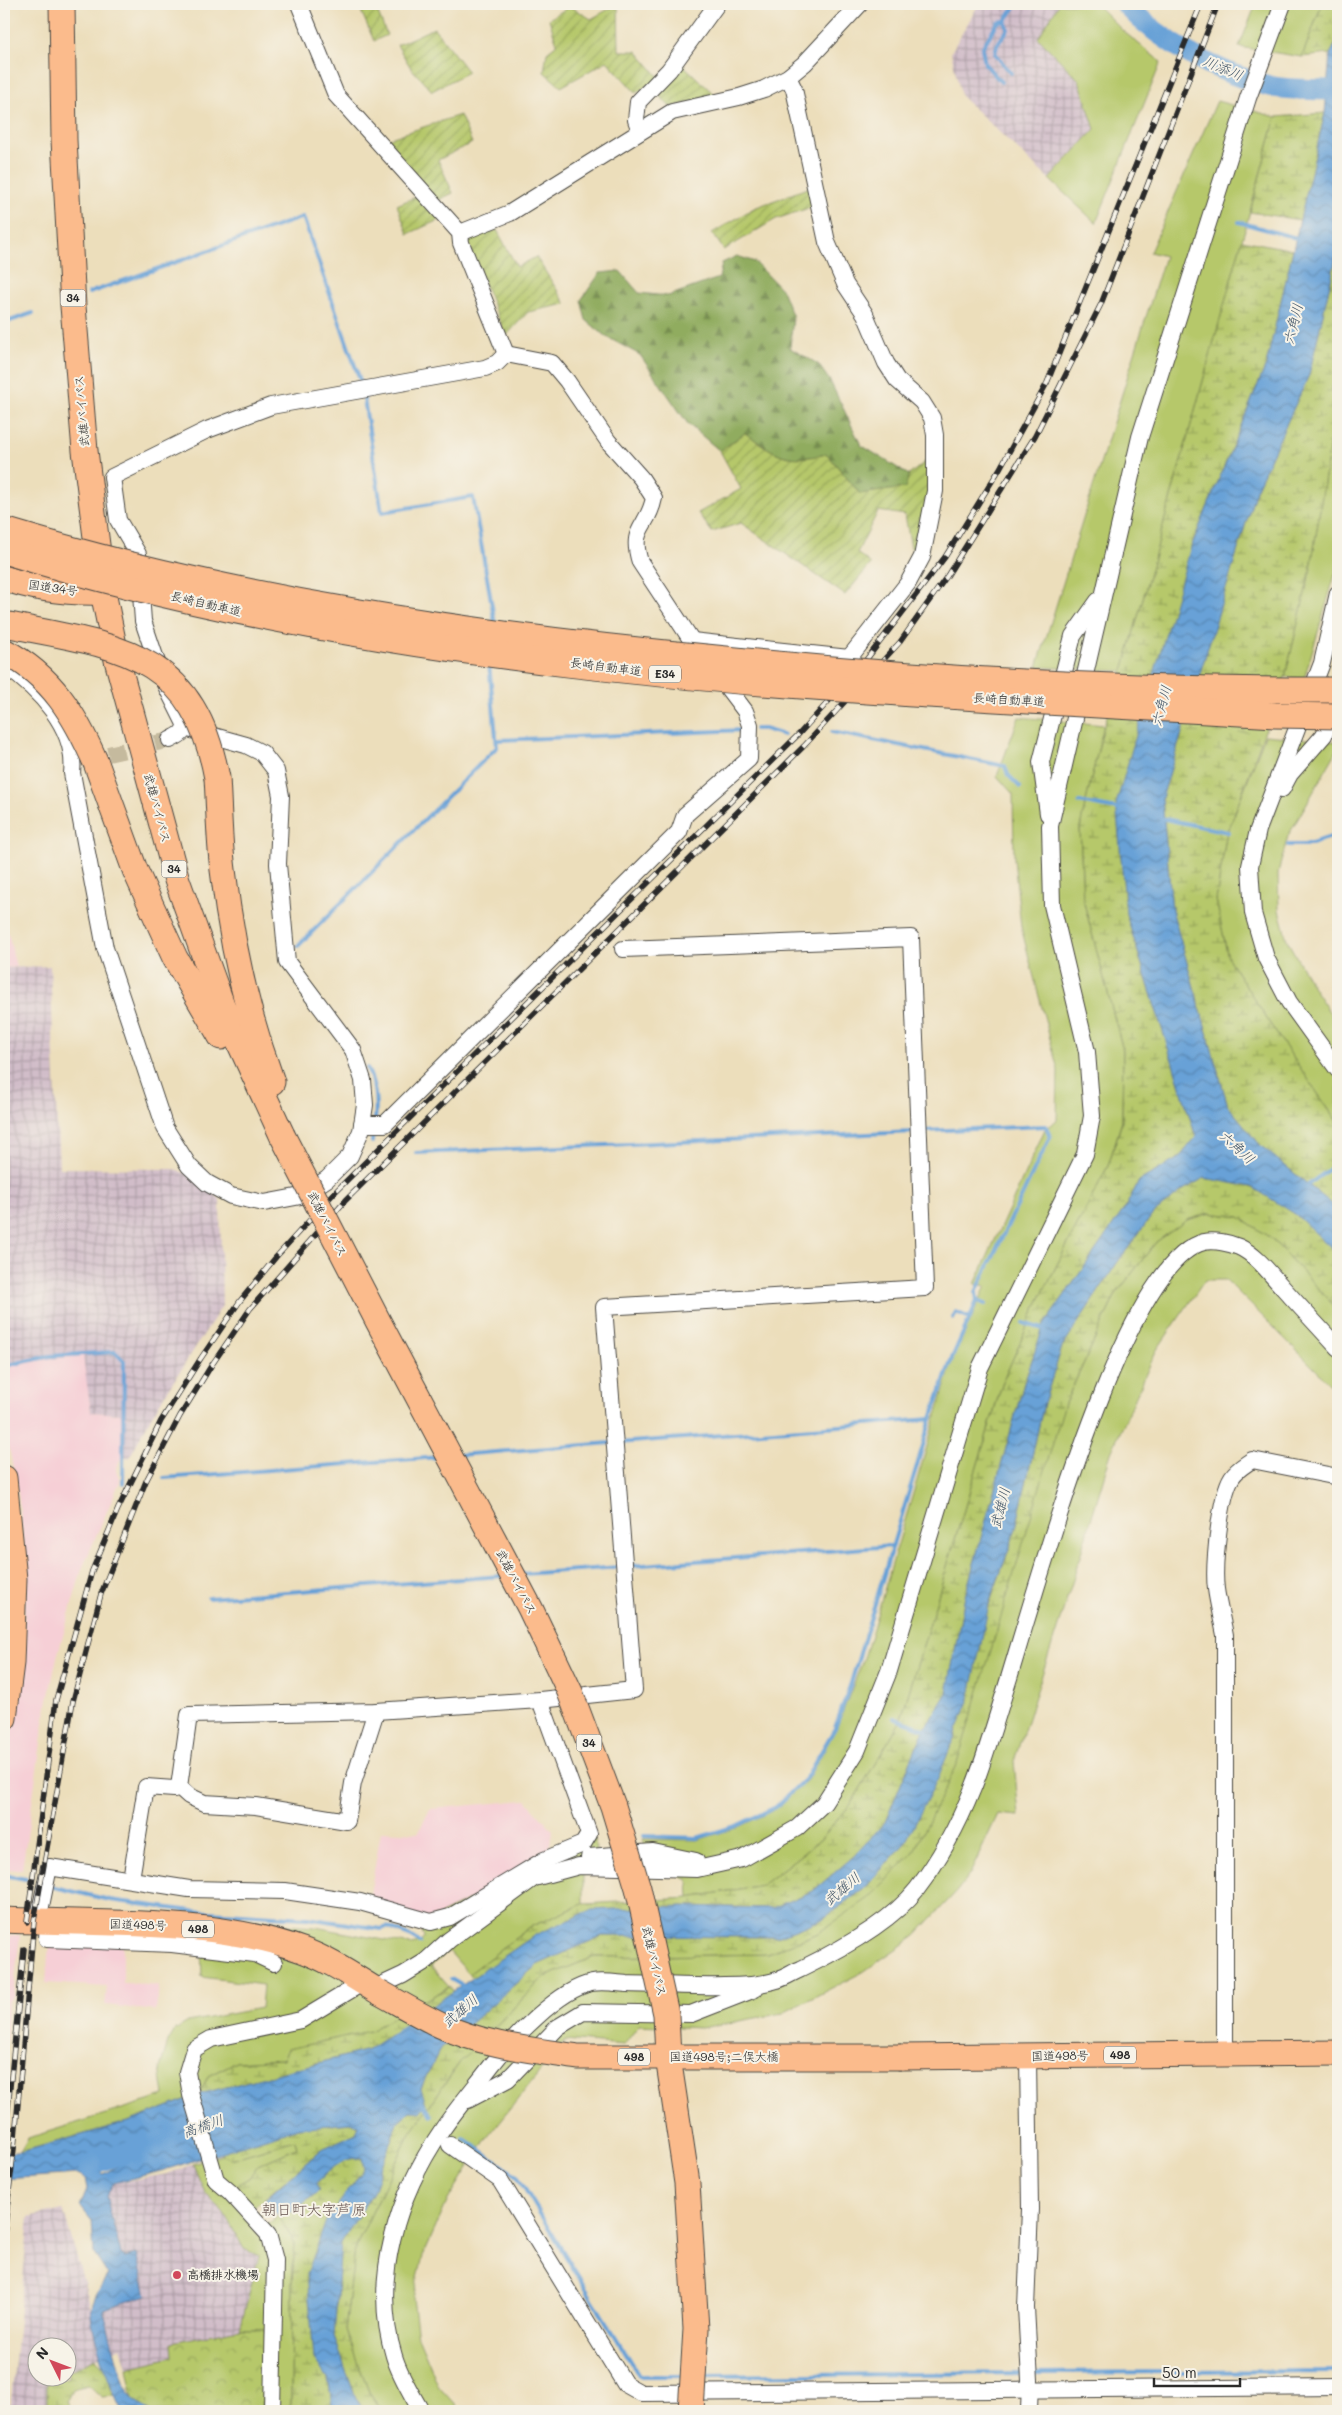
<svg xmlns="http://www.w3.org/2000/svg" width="1342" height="2415" viewBox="0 0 1342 2415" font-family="Mali,'Klee One',sans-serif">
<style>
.built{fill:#f6cfd6}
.industrial{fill:url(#industrial-grid)}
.grass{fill:#b6c86b;stroke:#707a4b}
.forest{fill:url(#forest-firs);stroke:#5e6c45}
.wetland{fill:url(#wetland-marsh);stroke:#707a4b}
.park{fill:url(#park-crowns);stroke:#707a4b}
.garden{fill:url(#garden-furrows);stroke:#707a4b}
.water{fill:url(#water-waves);stroke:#496681;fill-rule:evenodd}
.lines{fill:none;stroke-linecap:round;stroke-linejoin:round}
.stream{stroke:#67a1d7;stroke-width:4}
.river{stroke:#67a1d7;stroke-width:21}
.minor-tunnel{stroke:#c5ba9e;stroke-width:16;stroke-dasharray:16 8;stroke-linecap:butt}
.minor-casing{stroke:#484641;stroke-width:18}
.highway-casing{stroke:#484641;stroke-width:27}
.minor{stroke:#fff;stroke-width:16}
.highway{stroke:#fbbb8c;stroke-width:25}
.rail-casing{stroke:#2b2b2b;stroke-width:5.5}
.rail{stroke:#f7f3e8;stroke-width:4;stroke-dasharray:11;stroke-linecap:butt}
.highway-bridge-casing{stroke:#484641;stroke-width:27;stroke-linecap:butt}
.highway-bridge{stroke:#fbbb8c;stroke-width:25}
.poi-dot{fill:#d1495b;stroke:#f7f3e8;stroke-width:2}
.labels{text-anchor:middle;stroke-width:4;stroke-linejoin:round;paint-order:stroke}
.shield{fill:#f7f3e8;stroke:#686764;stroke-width:1}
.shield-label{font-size:11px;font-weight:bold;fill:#2b2b2b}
.street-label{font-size:12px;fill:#2b2b2b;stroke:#f7f3e8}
.poi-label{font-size:12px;font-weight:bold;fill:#2b2b2b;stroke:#f7f3e8;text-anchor:start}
.water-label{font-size:14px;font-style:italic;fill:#405467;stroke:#f7f3e8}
.quarter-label{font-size:15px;fill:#685652;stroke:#f7f3e8}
</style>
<defs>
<pattern id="industrial-grid" width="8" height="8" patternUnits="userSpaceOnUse" patternTransform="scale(1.25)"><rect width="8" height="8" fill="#d1bdc9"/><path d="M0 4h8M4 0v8" fill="none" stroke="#aa9aa3"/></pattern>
<pattern id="forest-firs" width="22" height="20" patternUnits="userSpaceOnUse" patternTransform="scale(1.25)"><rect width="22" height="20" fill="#90ac5f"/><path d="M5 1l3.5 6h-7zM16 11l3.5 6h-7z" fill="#768c4f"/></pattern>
<pattern id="wetland-marsh" width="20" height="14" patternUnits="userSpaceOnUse" patternTransform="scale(1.25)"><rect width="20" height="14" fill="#b6c86b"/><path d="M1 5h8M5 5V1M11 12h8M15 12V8" fill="none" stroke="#94a358"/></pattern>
<pattern id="park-crowns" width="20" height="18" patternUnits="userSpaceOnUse" patternTransform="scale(1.25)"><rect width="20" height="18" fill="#b6c86b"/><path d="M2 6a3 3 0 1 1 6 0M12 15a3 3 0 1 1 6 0" fill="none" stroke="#94a358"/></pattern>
<pattern id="garden-furrows" width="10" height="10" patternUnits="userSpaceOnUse" patternTransform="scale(1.25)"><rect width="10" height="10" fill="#b6c86b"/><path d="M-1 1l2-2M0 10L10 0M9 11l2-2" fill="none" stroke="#94a358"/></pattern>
<pattern id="water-waves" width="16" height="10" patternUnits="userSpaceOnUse" patternTransform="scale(1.25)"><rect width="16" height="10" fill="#67a1d7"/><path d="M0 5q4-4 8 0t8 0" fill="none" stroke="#5583af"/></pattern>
</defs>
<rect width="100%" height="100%" fill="#f7f3e8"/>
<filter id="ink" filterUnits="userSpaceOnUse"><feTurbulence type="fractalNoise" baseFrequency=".02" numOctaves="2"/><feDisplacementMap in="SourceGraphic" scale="10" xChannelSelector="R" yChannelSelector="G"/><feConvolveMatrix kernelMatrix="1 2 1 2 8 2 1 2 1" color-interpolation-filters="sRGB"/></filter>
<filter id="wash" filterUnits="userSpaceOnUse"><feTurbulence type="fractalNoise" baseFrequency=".0096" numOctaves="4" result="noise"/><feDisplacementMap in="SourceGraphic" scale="20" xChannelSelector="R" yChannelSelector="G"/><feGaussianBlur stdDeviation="1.12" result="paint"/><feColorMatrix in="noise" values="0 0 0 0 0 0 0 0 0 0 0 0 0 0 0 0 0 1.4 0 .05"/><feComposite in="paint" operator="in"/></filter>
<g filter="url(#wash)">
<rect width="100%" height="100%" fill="#ecdebb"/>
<g class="built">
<path d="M4,915l12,52 -12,1z"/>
<path d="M84,1356l7,56 30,2v44l-5,12 4,11 -38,88 -25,88 -11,52 -24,161 -18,-1v-87l18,-130 5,-80 -9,-79 -14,-71v-54l45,-9z"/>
<path d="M526,1800l27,30 -5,22 -99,61 -29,11 -52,-18 13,-75 37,2 12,-24z"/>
<path d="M20,1935l-7,60 -5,6 -2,40h-2v-105z"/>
<path d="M49,1942l74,3v38l36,3 -3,25 -51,-6 2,-18 -61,-4z"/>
</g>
<g class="industrial">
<path d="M979,4h80l-21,34 41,42 16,49 -46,50 -88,-83 -10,-44z"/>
<path d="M50,966l9,202 115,1 16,6 30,24 2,107 -70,109 -23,43h-8v-44l-30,-2 -8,-56 -34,3 -45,9v-400z"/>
<path d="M193,2164l12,29 19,20 20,35 15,8 -19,73 -67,13 1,15 -47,11 -6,-21 -53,25v-24h-30v30h18l-9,4v29h-37l19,-194 34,-8 29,102 54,-16 -9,-41 -12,3 -4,-3 -15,-58 8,-13 53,-9z"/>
</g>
<g class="grass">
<path d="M1059,4h37l27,27 38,31 -65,161 -47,-44 46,-50 -16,-49 -41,-42z"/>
<path d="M1256,4h66l-20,53 -63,-10z"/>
<path d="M1217,101l59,16 -153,554 -86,-4 128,-411 -15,-4z"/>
<path d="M1338,390v175l-34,114 -19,-2 26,-109z"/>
<path d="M1019,717l85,8 -24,102 3,72 40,151 -1,71 -14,45 -69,134 -36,81 -103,341 -49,82 -31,36 -58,45 -73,13 -1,-18 -38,-18 -8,-23 55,1 39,-12 40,-19 31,-29 29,-51 29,-74 88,-296 33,-73 -11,-2 70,-155 12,-9 1,-50 -37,-143 -7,-68 -1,-65 -16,-18z"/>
<path d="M1265,735l73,7v7l-50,87 -10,37 1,37 8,30 27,49 24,36v98l-66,-96 -44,-69 -12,-58 10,-64z"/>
<path d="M1210,1213l30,4 32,22 66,71v82l-112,-112h-21l-49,71 -45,102 -39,130 -58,178 5,55 -21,-2 -28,60 -13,17 -42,45 -52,36 -80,41 -82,15 -62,-3 -15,20 -59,-5 -79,99 -38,61 -25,56 -10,42 5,39 21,50 22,24h-78l-14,-19 -24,-62 10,-82 54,-113 51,-73 84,-85 50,-20 173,-3 51,-21 298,-639 40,-52 31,-22z"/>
<path d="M595,1839l2,23 -14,9v33l-53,23 -61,47 -20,-23 -18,15 18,21 -79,44 -81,18 -6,10 -47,3 -28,14 -8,18 -69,27 -111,31 8,-14 136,-42 -4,-28 8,-26 7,-12 13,-8 73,-14 2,-23 -61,-8 -1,-28 3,-29 111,7 96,18 9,-2 4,-5 -4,-14z"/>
<path d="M295,2140l2,8 -39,17 -9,13 -17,10 35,37 11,-9 17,27 -3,40 -1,128h-29l4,-82h-26l19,-73 -15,-7 -20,-36 -19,-20 -12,-29 28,-10 10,5z"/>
</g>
<path class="forest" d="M737,256l18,6 27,28 11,27 -3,31 28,16 12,17 31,64 48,30 -3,13 -46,6 -33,-40c-41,9 -49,2 -82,-21l-25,18 -32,-27 -48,-69 -35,-19 -19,-16 -5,-20 19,-27 20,-2 19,22 29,3 51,-18 3,-15z"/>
<g class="wetland">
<path d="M1322,4h16v36l-8,14 -28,3z"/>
<path d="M1325,113l-25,107 -50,-8 26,-95z"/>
<path d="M1242,240l51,10 -27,115 -75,182 -65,367 70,223 -17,21 -40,23 -14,27 -81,117 -20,58 -59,213 -18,97 -23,37 -39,92 -31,34 -41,35 -41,17 -90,-2 -147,29 -62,43 -4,-4 61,-47 53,-23 106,-6 73,-13 58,-45 31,-36 49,-82 103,-341 36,-81 69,-134 14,-44 1,-72 -40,-151 -3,-72 24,-102 19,-54z"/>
<path d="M1338,249v141l-27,178 -26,109 -59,159 -10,64 12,58 44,69 66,96v86l-77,-63 -33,-40 -56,-196 -10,-112 94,-308 53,-115z"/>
<path d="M1204,1178c15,3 35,3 49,10 32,15 61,40 85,66v56l-66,-71 -32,-22 -30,-4 -23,7 -31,22 -40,52 -51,109 -109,364 -43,86 -44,45 -51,35 -51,21 -173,3 -50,20 -84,85 -51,73 -54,113 -10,82 24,62 14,19h-17l-10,-12 -22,-63 7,-93 32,-51 24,-69 13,-12 29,-60 98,-86 65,-29 175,1 44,-17 43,-31 41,-46 110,-311 29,-129 18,-56 55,-84 36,-49 30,-24z"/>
<path d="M449,1987l5,4 -86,59 -168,44 8,-18 28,-14 47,-3 5,-10 82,-18z"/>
<path d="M351,2123l8,4 -3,6 -34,16 -70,60 -21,-21 18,-10 9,-13 39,-17 -2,-8 -64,19 -10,-5 1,-3 76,-23z"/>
<path d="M350,2157l12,1 2,11 -38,52 -12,137 14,20 4,27 -3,6h-38l1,-128 3,-40 -17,-27 8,-7 5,4 28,-22 -4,-8 22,-19z"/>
<path d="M96,2358l10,11 7,27 -11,1 -14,-12 -16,4 -5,12 4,10h-24v-29l9,-4h12v-6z"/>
</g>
<path class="park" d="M240,2329h26l-4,82h-113l-16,-12 -6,-31 46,-11 -1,-15z"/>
<g class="garden">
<path d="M358,4h16l13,31 -13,6z"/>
<path d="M618,4l1,47h18l27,32 17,-20 36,34 -47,10 -21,-23 -13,9 -29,-32 -46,26 -17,-15 3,-20 10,-8 -8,-25 21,-13 21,13z"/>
<path d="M434,28l34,44 -36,19 -21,-23 -14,-23z"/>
<path d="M460,115l12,28 -34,17 15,33 -25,12 13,14 -33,15 -11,-29 32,-14 -48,-50z"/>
<path d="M810,187l2,20 -36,12 -52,31 -12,-17 42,-25z"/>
<path d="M497,230l20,37 19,-10 30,47 -38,8 -22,24 -41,-98z"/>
<path d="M745,433c33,23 41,30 82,21l33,40 45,-6 4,-13 17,-14 5,33 -10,54h-10l-6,-33 -27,-4 -21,42 14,11 -26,31 -104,-72 -29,9 -14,-19 43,-24 -21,-38z"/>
</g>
<path class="water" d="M1338,40v209l-29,126 -53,115 -94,308 10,112 56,196 33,40 77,63v45l-43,-40 -43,-27 -48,-9 -21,12 -30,24 -36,49 -55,84 -18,56 -29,129 -26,72 -20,97 -31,77 -33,65 -41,46 -43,31 -44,17 -175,-1 -65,29 -98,86 -18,37 5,16 -6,8 -10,-1 -13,12 -24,69 -32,51 -7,93 22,63 10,12h-37l3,-6 -4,-27 -14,-19 -7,-85 19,-53 38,-52 -2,-11c-21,-1 -31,12 -46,25l3,8 -28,22 -5,-4 -8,7 -14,-16 58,-51 34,-16 3,-7 -8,-3 -53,5 -137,43 -47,12 -8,13 15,58 4,3 12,-3 10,41 -44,14 20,73 10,17 16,12h-26c-9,-9 -33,-84 -32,-98 1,-15 9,-25 17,-38l-14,-21 -2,-33 -12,-15 7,-17 -2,-11 -7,-4 -74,5v-27h17l110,-31 69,-27 168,-44 167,-115 56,-25 91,-4 90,2 41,-17 41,-35 31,-34 39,-92 23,-37 18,-97 59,-213 20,-58 81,-117 14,-27 40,-23 17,-21 -70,-223 -10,-110 75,-257 75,-182 59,-252 5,-59zM138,2144l6,8 -41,22 -5,-3 32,-26z"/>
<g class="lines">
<g class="stream">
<path d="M1005,21l3,8 -11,16 -2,9 16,19"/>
<path d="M1001,82l-16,-18 -3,-16 16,-26 7,-1 12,-17"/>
<path d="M1239,222l61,17"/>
<path d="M89,293l214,-76 59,169"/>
<path d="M4,323l29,-10"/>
<path d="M363,393l19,119 91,-15 22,127"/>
<path d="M755,729h9l20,6"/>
<path d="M832,732l173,34 3,9 12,12"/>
<path d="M498,740l247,-10"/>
<path d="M1079,802l43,8"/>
<path d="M1160,818l68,14"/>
<path d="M1288,845h17l33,-10"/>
<path d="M298,946l199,-199 -8,-83"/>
<path d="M367,1068c8,16 10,35 8,52"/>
<path d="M922,1131l124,-5 4,11 -74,155 1,9"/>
<path d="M372,1142l1,-13"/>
<path d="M416,1153l499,-21"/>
<path d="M1305,1187l33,-24"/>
<path d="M953,1318l3,-6 14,6"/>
<path d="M1024,1323l22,7"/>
<path d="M4,1366l46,-10 65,-4 9,9 -1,122"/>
<path d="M618,1443l313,-24"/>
<path d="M458,1455l153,-12"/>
<path d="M164,1478l275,-21"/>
<path d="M629,1566l264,-20"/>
<path d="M522,1574l98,-7"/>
<path d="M208,1598l294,-22"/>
<path d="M894,1718l33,12"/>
<path d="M644,1836l53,2 39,-12 40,-19 30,-29 29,-50 16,-45 80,-264 21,-61 25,-57 8,3"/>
<path d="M4,1875l22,4"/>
<path d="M50,1886l60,14 82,11 115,7 75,11 5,-2 27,11 6,5"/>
<path d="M451,1979l15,9"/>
<path d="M423,2103l9,12"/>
<path d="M463,2138l54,38 122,200h45"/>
<path d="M1033,2373l305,-2"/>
<path d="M701,2376l325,-3"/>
</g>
<g class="river">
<path d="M1125,4c38,40 91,68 144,82 21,5 48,3 69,4"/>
<path d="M89,2165l80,-27"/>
</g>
</g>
</g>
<g filter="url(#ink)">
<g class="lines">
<path class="minor-tunnel" d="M108,754l62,-14"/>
<defs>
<g id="minor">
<path d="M299,4l37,91 124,138 1,10 45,111"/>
<path d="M640,131l-4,-11 2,-18 31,-32 48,-66"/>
<path d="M460,233l50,-20 162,-101 67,-15 25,-8 24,-12 17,-14 55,-59"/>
<path d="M1338,593l-16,70 -64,167 -8,36 3,47 13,45 23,44 49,68"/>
<path d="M692,641l157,17 59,-75 14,-26 13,-66v-56l-3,-17 -10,-16 -25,-22 -11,-17 -21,-49 -20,-30 -18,-42 -33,-153 -6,-12"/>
<path d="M4,665c34,24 73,62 68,108l33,175 60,180 24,38 18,17 24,13 33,7 37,-7 26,-17 23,-23 11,-25 4,-26 -2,-25 -10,-30 -66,-88 -9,-98 3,-68 -5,-25 -14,-18 -16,-8 -61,-17"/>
<path d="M170,740c7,-4 15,-6 15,-16l-22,-44 -20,-59 -5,-67 -20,-34 -6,-43 95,-47 64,-24 214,-38 12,-5 9,-9"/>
<path d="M1282,789l8,-15 34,-39 14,-36"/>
<path d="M1048,814l-7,-52 32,-126 25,-35"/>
<path d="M362,1124h23l294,-292 6,-17 64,-56 1,-34 -5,-14 -53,-70 -52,-79c-11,-35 8,-33 14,-64l-13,-20 -33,-37 -41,-60 -15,-18 -46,-9"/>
<path d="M179,1787l10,9 15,7 52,3 91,15 6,-38 23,-72"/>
<path d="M589,1857l64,-5 43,9"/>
<path d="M131,1879l15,-92 28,2 5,-2 10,-72 187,-4 164,-11 94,-10 -30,-383 321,-19 -14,-350 -288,11"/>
<path d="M38,1921l11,-54 140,22 96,2 75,11 71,20 19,-5 94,-57 39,-16 6,-10 -49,-134"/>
<path d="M48,1922l-1,17 125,5 83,10 19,9"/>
<path d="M373,1989l30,-14 23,-14 23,-21 85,-62 45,-12 118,3 45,-10 55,-31 27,-25 33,-52 32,-80 91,-303 105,-214 7,-38 -5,-64 -35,-147 -2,-79 90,-389 108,-339 35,-94"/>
<path d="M1225,2054v-419c-3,-16 -7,-31 -9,-46 -3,-22 4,-94 16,-112 5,-8 13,-12 20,-17l86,17"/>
<path d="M1028,2056l2,153 -4,99 4,72 -1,31"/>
<path d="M468,2100l40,-21 50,-52 25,-15 108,2 64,-25"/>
<path d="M450,2145l50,35 125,204 16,9 697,-6"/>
<path d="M272,2411l3,-151 -7,-26 -38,-42 -14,-12 -25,-85 -4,-23 7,-23 17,-10 90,-19 63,-38"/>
<path d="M421,2411c-10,-18 -21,-35 -27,-55 -24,-77 4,-162 48,-226 15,-22 33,-43 49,-64 20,-26 68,-77 101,-83 10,-2 24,0 35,1 32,1 65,3 97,2 16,0 38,-1 53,-6 8,-2 16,-8 24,-11 37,-18 91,-48 116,-80 23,-30 42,-66 56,-101 40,-95 136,-522 231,-546 11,-2 26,1 35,5 18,8 32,28 45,42 18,20 36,39 54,59"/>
</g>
<g id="highway">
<path d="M62,4l2,136 9,166 12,145 18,141 14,68 60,220 45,125 60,130"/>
<path d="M4,578c33,12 64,15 99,14"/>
<path d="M96,763l39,107 40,88 46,79"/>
<path d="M217,778c2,30 2,61 6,92 8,71 24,144 49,212"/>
<path d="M4,1478l10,101 -3,84 -7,55"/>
<path d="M4,1920c94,4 210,-2 298,30 28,10 52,27 77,42"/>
<path d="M901,2057l437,-4"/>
</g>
</defs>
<use href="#minor" class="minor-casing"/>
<use href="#highway" class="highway-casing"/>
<use href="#minor" class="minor"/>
<use href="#highway" class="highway"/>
<defs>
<g id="rail">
<path d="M27,1922l29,-222 36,-129 26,-62 43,-88 40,-63 39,-57 36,-44 61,-67 462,-456 67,-74 79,-103 54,-87 48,-87 154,-379"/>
<path d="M4,2146l20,-197"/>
<path d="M4,2234l10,-85 20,-228 39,-220 28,-107 45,-113 34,-65 31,-50 39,-57 96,-109 458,-454 96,-104 47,-66 88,-140 66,-132 117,-300"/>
</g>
</defs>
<use href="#rail" class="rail-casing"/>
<use href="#rail" class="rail"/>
<defs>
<g id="highway-bridge">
<path d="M4,530c232,70 471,105 712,128 207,21 415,33 622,32"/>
<path d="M4,551c410,127 845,139 1271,164l63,1"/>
<path d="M4,624c110,22 189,25 213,154"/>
<path d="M4,651c48,25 71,64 92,112"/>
<path d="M282,1135l97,188 151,285 40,84 43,114 25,82 28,126 2,43 19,126 9,146 -5,82"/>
<path d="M379,1992c20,11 40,23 61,33 42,20 92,25 138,32h323"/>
</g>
</defs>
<use href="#highway-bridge" class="highway-bridge-casing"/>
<use href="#highway-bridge" class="highway-bridge"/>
</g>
</g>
<circle class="poi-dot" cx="177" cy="2275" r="5"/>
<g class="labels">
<g class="shield">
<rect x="60.5" y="289.5" width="25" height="17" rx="4"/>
<rect x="649" y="665.5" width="32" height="17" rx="4"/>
<rect x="161.5" y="860.5" width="25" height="17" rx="4"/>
<rect x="576.5" y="1734.5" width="25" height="17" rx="4"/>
<rect x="182" y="1920.5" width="32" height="17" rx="4"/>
<rect x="1104" y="2046.5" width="32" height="17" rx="4"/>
<rect x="618" y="2048.5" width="32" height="17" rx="4"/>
</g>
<g class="shield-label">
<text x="73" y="302">34</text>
<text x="665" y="678">E34</text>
<text x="174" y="873">34</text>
<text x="589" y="1747">34</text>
<text x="198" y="1933">498</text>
<text x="1120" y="2059">498</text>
<text x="634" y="2061">498</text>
</g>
<g class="street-label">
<text transform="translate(82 411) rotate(-95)" y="4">武雄バイパス</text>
<text transform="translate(53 588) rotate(8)" y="4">国道34号</text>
<text transform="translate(206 604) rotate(13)" y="4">長崎自動車道</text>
<text transform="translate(606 667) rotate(7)" y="4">長崎自動車道</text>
<text transform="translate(1009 700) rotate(3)" y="4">長崎自動車道</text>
<text transform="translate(157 808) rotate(75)" y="4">武雄バイパス</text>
<text transform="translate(327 1224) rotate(63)" y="4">武雄バイパス</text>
<text transform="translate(516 1582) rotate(62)" y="4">武雄バイパス</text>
<text transform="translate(138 1925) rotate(2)" y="4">国道498号</text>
<text transform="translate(654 1961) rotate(77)" y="4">武雄バイパス</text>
<text transform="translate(1060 2056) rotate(-1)" y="4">国道498号</text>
<text x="724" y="2061">国道498号;二俣大橋</text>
</g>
<g class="poi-label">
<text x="187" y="2279">高橋排水機場</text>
</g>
<g class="water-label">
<text transform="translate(1223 68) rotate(23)" y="5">川添川</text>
<text transform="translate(1293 324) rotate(-76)" y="5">六角川</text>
<text transform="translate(1161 706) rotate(-75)" y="5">六角川</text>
<text transform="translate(1237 1147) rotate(42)" y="5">六角川</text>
<text transform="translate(1000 1508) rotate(-76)" y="5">武雄川</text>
<text transform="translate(842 1889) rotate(-40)" y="5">武雄川</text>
<text transform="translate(460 2011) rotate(-41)" y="5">武雄川</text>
<text transform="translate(203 2126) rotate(-19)" y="5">高橋川</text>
</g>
<g class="quarter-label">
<text x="314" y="2215">朝日町大字芦原</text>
</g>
</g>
<rect width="1342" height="2415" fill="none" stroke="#f7f3e8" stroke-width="20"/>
<g transform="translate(52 2362) rotate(312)"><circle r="24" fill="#f7f3e8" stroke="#a5a39c"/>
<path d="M0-4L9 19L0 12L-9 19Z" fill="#d1495b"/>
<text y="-8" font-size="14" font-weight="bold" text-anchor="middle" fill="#2b2b2b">N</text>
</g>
<path d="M1154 2378v8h86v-8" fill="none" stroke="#2b2b2b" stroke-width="2.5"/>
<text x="1162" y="2378" font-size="15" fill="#2b2b2b" stroke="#f7f3e8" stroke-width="4" paint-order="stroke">50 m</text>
</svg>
